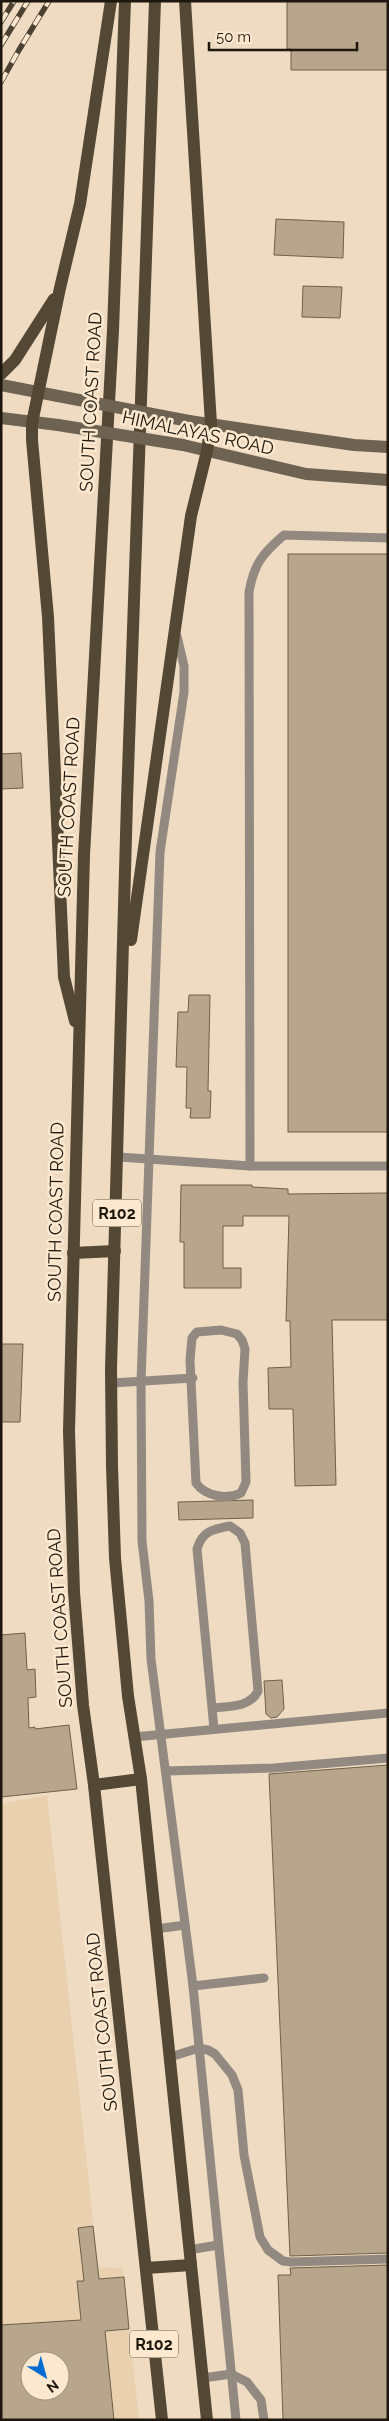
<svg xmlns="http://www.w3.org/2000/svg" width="389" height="2421" viewBox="0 0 389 2421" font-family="Raleway,sans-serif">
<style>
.built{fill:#e9d1b0;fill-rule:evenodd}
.building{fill:#b7a58c;stroke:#706049;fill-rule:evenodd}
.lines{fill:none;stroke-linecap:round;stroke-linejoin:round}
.lane{stroke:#928a80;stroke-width:9}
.secondary{stroke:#6e6253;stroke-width:12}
.primary{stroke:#544734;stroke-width:12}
.rail-casing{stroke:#4a4133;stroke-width:5.5}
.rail{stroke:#fce8ce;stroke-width:4;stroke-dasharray:11;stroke-linecap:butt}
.secondary-bridge{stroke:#6e6253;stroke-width:12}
.labels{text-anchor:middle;stroke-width:5;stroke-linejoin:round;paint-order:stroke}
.shield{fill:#fce8ce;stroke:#605647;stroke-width:1}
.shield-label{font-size:16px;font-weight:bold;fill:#1d170d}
.street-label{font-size:18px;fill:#1d170d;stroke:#fce8ce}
</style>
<rect width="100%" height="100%" fill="#eedbc1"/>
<path class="built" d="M47,1795l51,472 25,1 16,152h-138v-616zM30,2361h30v30h-30z"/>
<g class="building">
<path d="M287,1h101v69h-97v-21h-4z"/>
<path d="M276,219l68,3 -1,36 -69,-3z"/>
<path d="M303,286l39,1 -2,31 -38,-1z"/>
<rect x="288" y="554" width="100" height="578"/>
<path d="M21,753l2,35 -22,1v-35z"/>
<path d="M189,995h21l-2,96h3l-1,27h-20l1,-10h-5l1,-41h-11l2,-55h10z"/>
<path d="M181,1185h71v2l36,2v5l100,-1v127h-56l4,165 -41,1 -2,-77h-24l-1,-41 23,-1 -1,-46h-4l3,-105h-46v10h-20v42h18v20h-57v-46h-4z"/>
<path d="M1,1344h22l-3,78h-19z"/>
<path d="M253,1500v18l-74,2 -1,-18z"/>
<path d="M25,1633l2,37 8,-1 1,28 -8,1 1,30 6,-1v2l34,-4 8,64 -76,8v-162z"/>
<path d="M282,1680l2,29 -7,8 -6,1 -5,-4 -2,-33z"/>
<path d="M388,1765v488l-98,3 -21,-482z"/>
<path d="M93,2226l6,53 25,-2 5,52 -24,2 9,89h-113v-95l80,-5 -4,-39h7l-6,-53zM30,2361h30v30h-30z"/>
<path d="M388,2265v155h-105l-5,-145h13l-1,-7z"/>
</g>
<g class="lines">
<g class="lane">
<path d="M177,636l7,30v26l-24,160 -19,530 1,159 7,60 2,58 42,327 43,434"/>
<path d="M119,1157l131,9h138"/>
<path d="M250,1166l-1,-574c5,-28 13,-38 35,-57l104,3"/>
<path d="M221,1330l16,4 5,6 3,9 -2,33 3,100 -5,11c-14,7 -36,3 -45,-10l-6,-123 2,-22 5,-6z"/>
<path d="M112,1383l81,-5"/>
<path d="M212,1708c16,-2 38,0 46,-17l-13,-148 -5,-10 -10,-7c-17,3 -28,5 -33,23l17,180"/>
<path d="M134,1737l254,-24"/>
<path d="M166,1771l108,-3 114,-10"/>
<path d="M156,1929l29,-4"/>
<path d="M193,1986l71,-8"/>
<path d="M170,2057l29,-9 9,2 7,4 17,21 6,15 6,65 16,82 8,13 15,11 8,1 97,-3"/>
<path d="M189,2250l29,-5"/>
<path d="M203,2378l28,-4 16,8 14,18 3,20"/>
</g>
<g class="secondary">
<path d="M1,385l57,11"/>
<path d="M1,418l57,7"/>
<path d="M189,421l165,24 34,2"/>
<path d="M183,445l123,29 82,6"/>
</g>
<g class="primary">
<path d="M125,1l-12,329 -29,525 -15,576 5,161 9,113 11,80 68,635"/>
<path d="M155,1l-28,799 -16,569 1,97 3,92 13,138 13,83 66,641"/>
<path d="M1,374l14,-14 39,-61"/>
<path d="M131,940l60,-424 16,-65 4,-27 -26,-423"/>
<path d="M75,1021l-11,-44 -16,-360 -16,-177v-17l28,-135 20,-84 31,-203"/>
<path d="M73,1253l42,-2"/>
<path d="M94,1785l47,-6"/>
<path d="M146,2268l45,-3"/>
</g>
<defs>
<g id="rail">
<path d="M1,22l13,-21"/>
<path d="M1,45l27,-44"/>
<path d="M1,82l18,-32 30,-49"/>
</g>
</defs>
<use href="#rail" class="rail-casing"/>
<use href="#rail" class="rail"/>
<g class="secondary-bridge">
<path d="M58,396l131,25"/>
<path d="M58,425l125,20"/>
</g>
</g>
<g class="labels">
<g class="shield">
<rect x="93" y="1199.5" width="48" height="27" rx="4"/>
<rect x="130" y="2330.5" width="48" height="27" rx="4"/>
</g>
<g class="shield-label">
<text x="117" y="1219">R102</text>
<text x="154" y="2350">R102</text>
</g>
<g class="street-label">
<text transform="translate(91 402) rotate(-87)" y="6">SOUTH COAST ROAD</text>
<text transform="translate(198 433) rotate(12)" y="6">HIMALAYAS ROAD</text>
<text transform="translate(69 807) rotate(-87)" y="6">SOUTH COAST ROAD</text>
<text transform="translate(56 1212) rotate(-89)" y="6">SOUTH COAST ROAD</text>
<text transform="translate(60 1618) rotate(-94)" y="6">SOUTH COAST ROAD</text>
<text transform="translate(102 2022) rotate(-96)" y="6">SOUTH COAST ROAD</text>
</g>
</g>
<rect width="389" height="2421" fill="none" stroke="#1d170d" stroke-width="5"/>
<g transform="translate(45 2376) rotate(143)"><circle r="24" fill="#fce8ce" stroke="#a39481"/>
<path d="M0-4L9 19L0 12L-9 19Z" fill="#016cd4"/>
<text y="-8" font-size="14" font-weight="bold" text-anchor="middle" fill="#1d170d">N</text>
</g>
<path d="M209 42v8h148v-8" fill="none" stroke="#1d170d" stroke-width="2.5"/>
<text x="216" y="42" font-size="15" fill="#1d170d" stroke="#fce8ce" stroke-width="4" paint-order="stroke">50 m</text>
</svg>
